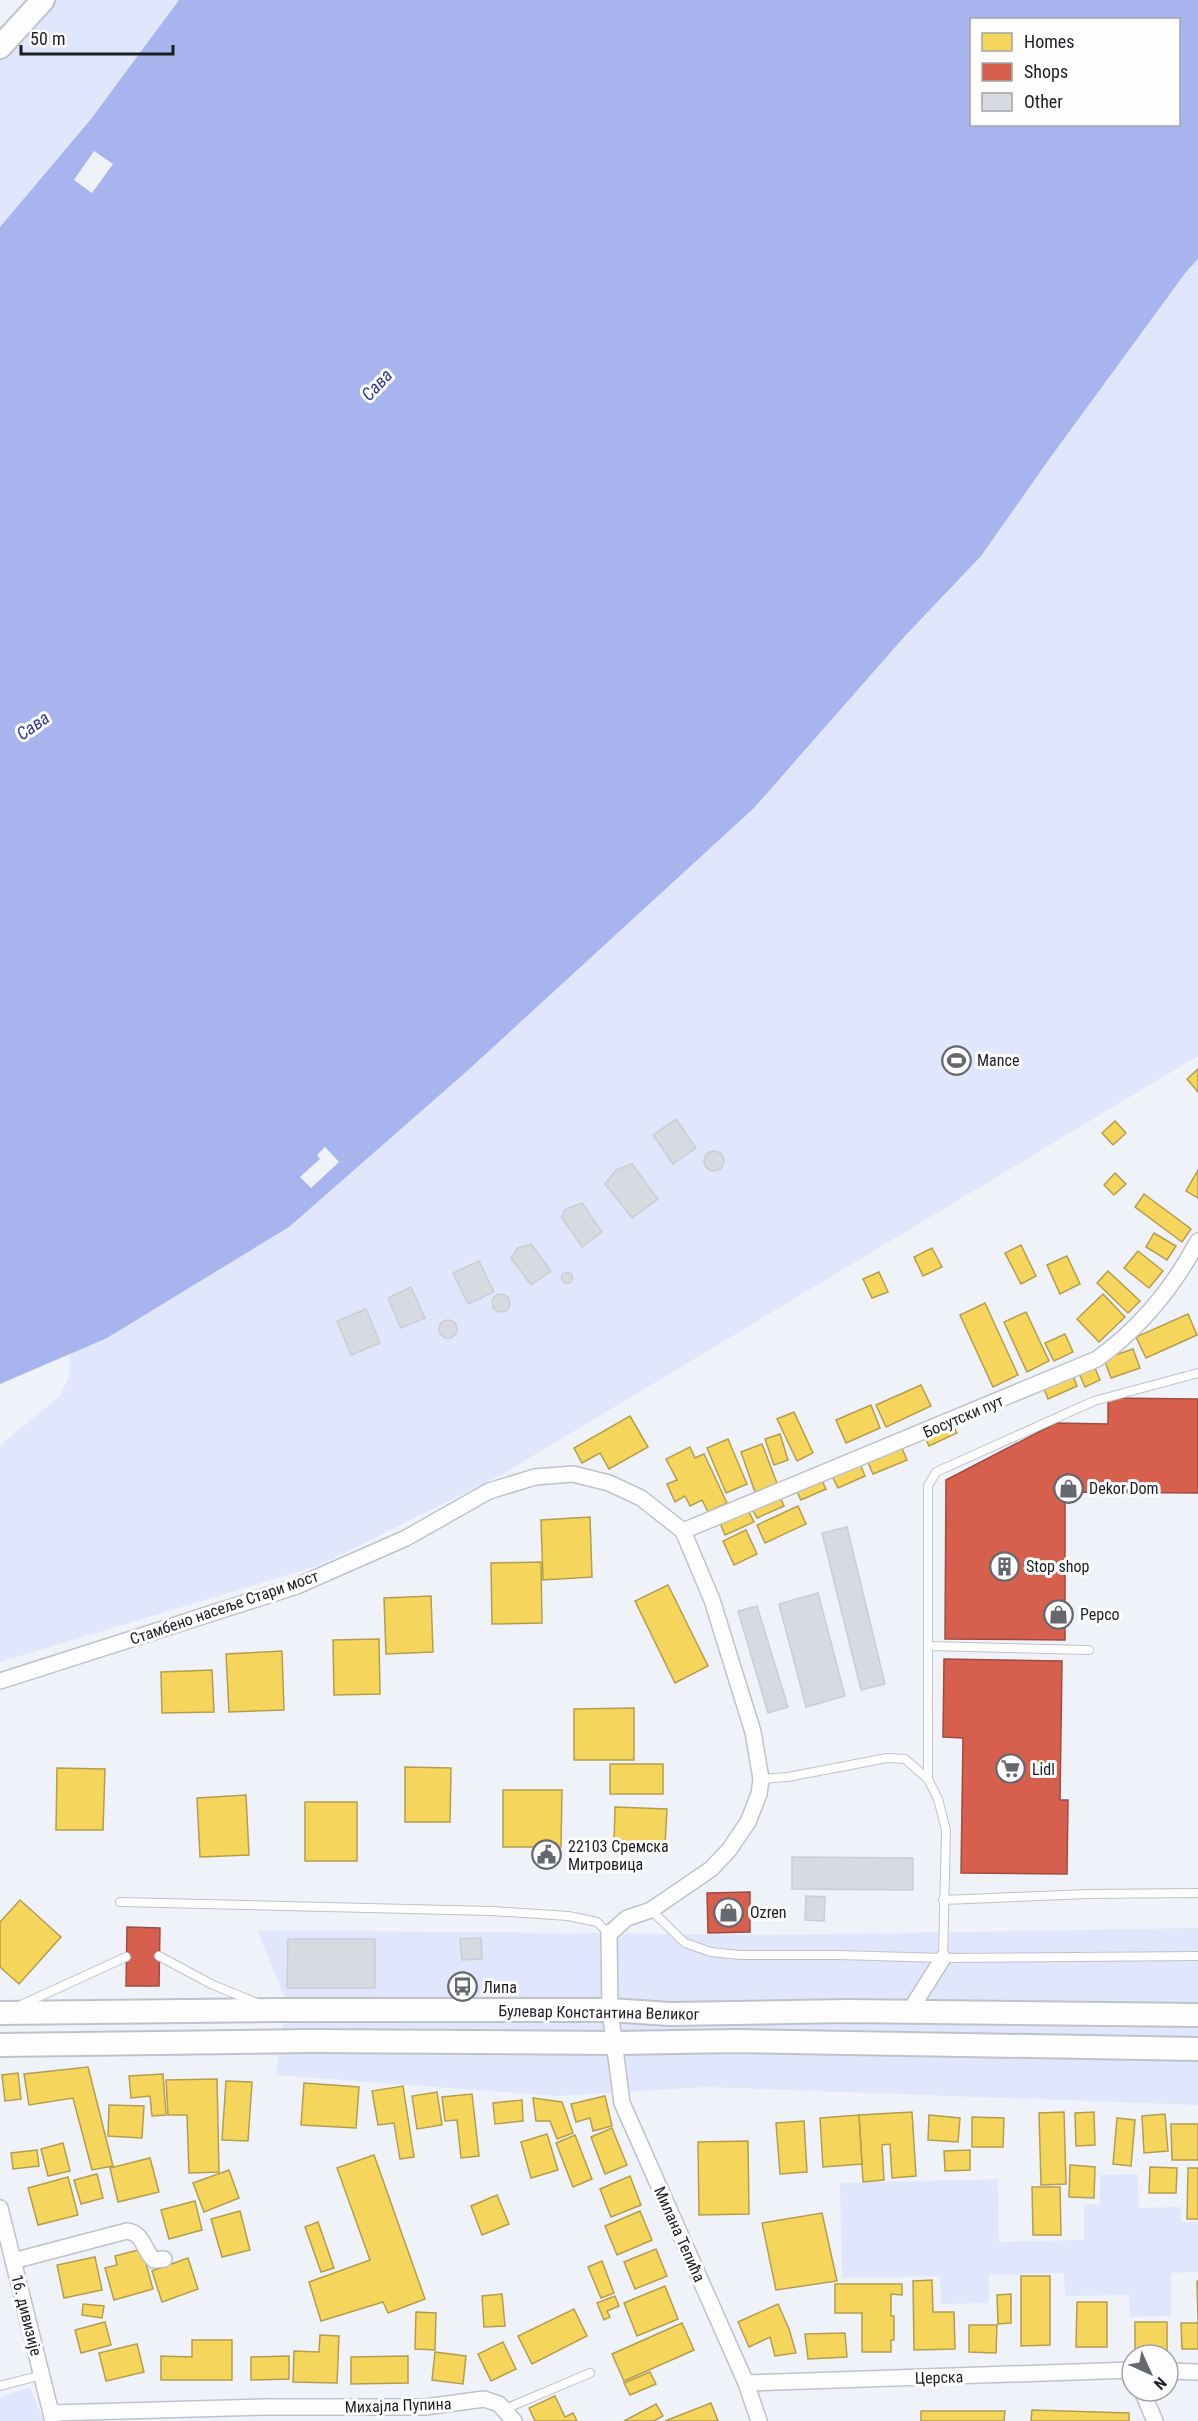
<svg xmlns="http://www.w3.org/2000/svg" width="1198" height="2421" viewBox="0 0 1198 2421" font-family="'Roboto Condensed',sans-serif">
<style>
.green{fill:#e0e6fb}
.water{fill:#a7b4ee;fill-rule:evenodd}
.pier{fill:#f0f2fa}
.homes{fill:#f6d55c;stroke:#b59e4b;stroke-width:1.5}
.shops{fill:#d6604d;stroke:#9e4c41;stroke-width:1.5}
.building{fill:#d8dae1;stroke:#cbcdd5;stroke-width:1.5}
.lines{fill:none;stroke-linecap:round;stroke-linejoin:round}
.lane-casing{stroke:#c0c2ca;stroke-width:10}
.street-casing{stroke:#c0c2ca;stroke-width:18}
.secondary-casing{stroke:#c0c2ca;stroke-width:26}
.lane{stroke:#fdfdfe;stroke-width:8}
.street{stroke:#fdfdfe;stroke-width:15}
.secondary{stroke:#fdfdfe;stroke-width:22}
.labels{text-anchor:middle;stroke-width:6;stroke-linejoin:round;paint-order:stroke}
.poi-label{font-size:16px;fill:#1c1e24;stroke:#fdfdfd;text-anchor:start}
.street-label{font-size:16px;fill:#1c1e24;stroke:#fdfdfd}
.water-label{font-size:18px;font-style:italic;fill:#313994;stroke:#fdfdfd}
</style>
<rect width="100%" height="100%" fill="#f0f2fa"/>
<g class="green">
<path d="M30,0h149l-88,119 -91,108v-191z"/>
<path d="M1198,259v797l-697,419 -181,90 -320,97v-217l60,-49 9,-20 1,-23 37,-15 182,-111 177,-155 288,-264 151,-172 76,-80 69,-98 136,-186z"/>
<path d="M1198,1928v177l-492,-18 -149,9 -281,-21 10,-74 -29,-71 512,5z"/>
<path d="M1138,2174l1,34 42,-1v15h17v50l-27,1v43l-41,1 -1,-22 -64,1 -1,-23 -75,2v28l-48,1 -1,-28 -98,2 -2,-95 158,-4 1,63 85,-2v-35l16,-1v-29z"/>
<path d="M30,2387l14,34h-44v-24z"/>
</g>
<path class="water" d="M179,0h1019v259l-12,13 -136,186 -69,98 -76,80 -151,172 -288,264 -177,155 -182,111 -107,46v-1157l91,-108zM972,20h206v104h-206z"/>
<g class="pier">
<path d="M94,151l19,13 -21,29 -18,-13z"/>
<path d="M325,1147l14,15 -28,26 -11,-11 20,-18 -3,-4z"/>
</g>
<g class="homes">
<path d="M1198,1069v23l-11,-13z"/>
<path d="M1115,1121l11,12 -13,12 -11,-12z"/>
<path d="M1198,1170v28l-12,-7z"/>
<path d="M1115,1173l11,11 -12,11 -10,-10z"/>
<path d="M1144,1194l47,35 -9,13 -47,-35z"/>
<path d="M1154,1233l22,13 -9,14 -21,-13z"/>
<path d="M1021,1245l15,31 -15,8 -16,-31z"/>
<path d="M932,1248l10,19 -19,9 -9,-19z"/>
<path d="M1138,1251l25,20 -14,17 -25,-20z"/>
<path d="M1067,1256l13,28 -20,10 -13,-29z"/>
<path d="M1108,1271l32,30 -12,12 -31,-30z"/>
<path d="M879,1272l9,20 -16,6 -9,-19z"/>
<path d="M1103,1294l22,23 -26,25 -22,-23z"/>
<path d="M985,1303l33,72 -25,12 -33,-72z"/>
<path d="M1026,1312l23,49 -22,11 -23,-50z"/>
<path d="M1188,1314l9,21 -51,23 -10,-21z"/>
<path d="M1065,1334l8,18 -19,9 -9,-18z"/>
<path d="M1133,1349l7,19 -29,10 -7,-19z"/>
<path d="M1094,1366l6,14 -15,7 -6,-14z"/>
<path d="M1072,1373l5,13 -29,13 -5,-13z"/>
<path d="M921,1385l10,21 -45,21 -10,-22z"/>
<path d="M871,1405l9,23 -34,15 -10,-23z"/>
<path d="M794,1412l19,41 -16,8 -20,-42z"/>
<path d="M630,1416l18,31 -39,22 -9,-16 -18,10 -8,-15z"/>
<path d="M952,1424l5,9 -28,13 -4,-9z"/>
<path d="M780,1434l8,26 -14,5 -9,-26z"/>
<path d="M728,1439l19,45 -21,9 -19,-45z"/>
<path d="M762,1444l15,39 -22,9 -14,-40z"/>
<path d="M901,1446l6,14 -34,14 -6,-14z"/>
<path d="M690,1447l5,11 9,-4 23,49 -19,9 -6,-12 -12,6 -5,-10 -10,6 -8,-18 10,-4 -11,-21z"/>
<path d="M859,1461l6,15 -27,12 -7,-14z"/>
<path d="M820,1476l6,13 -25,11 -6,-12z"/>
<path d="M779,1494l5,12 -27,12 -6,-11z"/>
<path d="M798,1506l8,18 -41,19 -8,-18z"/>
<path d="M748,1510l6,12 -29,13 -5,-12z"/>
<path d="M590,1517l2,60 -49,3 -2,-60z"/>
<path d="M746,1530l11,24 -23,11 -11,-24z"/>
<path d="M541,1562l1,61 -50,1 -1,-61z"/>
<path d="M668,1585l40,81 -33,17 -40,-82z"/>
<path d="M431,1596l2,56 -47,2 -2,-56z"/>
<path d="M379,1639l1,55 -46,1 -1,-55z"/>
<path d="M282,1651l2,59 -55,2 -3,-58z"/>
<path d="M212,1670l2,42 -52,1 -1,-41z"/>
<path d="M634,1708v52h-60v-51z"/>
<rect x="610" y="1764" width="53" height="30"/>
<path d="M405,1767l46,1 -1,54h-45z"/>
<path d="M57,1768l48,1 -2,61h-47z"/>
<path d="M503,1790h59l-1,57h-58z"/>
<path d="M246,1795l3,60 -49,2 -3,-59z"/>
<rect x="305" y="1802" width="52" height="59"/>
<path d="M615,1807l52,2 -2,36 -51,-2z"/>
<path d="M20,1900l41,37 -42,47 -19,-17v-45z"/>
<path d="M88,2067l25,99 -21,4 -19,-72 -44,7 -5,-31z"/>
<path d="M18,2073l3,26 -16,2 -3,-26z"/>
<path d="M163,2074l3,41 -14,1 -2,-20 -19,2 -2,-22z"/>
<path d="M217,2079l2,93 -30,1 -2,-58h-19l-2,-35z"/>
<path d="M226,2081l26,1 -4,59 -26,-1z"/>
<path d="M304,2083l55,4 -3,41 -55,-3z"/>
<path d="M403,2086l11,71 -14,2 -6,-36 -16,2 -6,-34z"/>
<path d="M437,2092l5,33 -25,4 -5,-33z"/>
<path d="M472,2094l7,62 -18,2 -4,-38 -12,1 -3,-24z"/>
<path d="M605,2096l7,30 -19,5 -3,-13 -14,4 -5,-18z"/>
<path d="M533,2098l29,4 11,31 -16,6 -7,-18h-14z"/>
<path d="M522,2100l1,21 -28,3 -2,-21z"/>
<path d="M109,2105l35,1 -2,32 -34,-2z"/>
<path d="M912,2112l4,64 -24,2 -2,-34 -8,1 2,35 -21,2 -4,-67z"/>
<path d="M1064,2112l2,72 -25,1 -2,-72z"/>
<path d="M1094,2112l1,33 -19,1 -1,-33z"/>
<path d="M1165,2114l3,37 -24,2 -2,-37z"/>
<path d="M859,2115l3,49 -39,3 -3,-49z"/>
<path d="M929,2115l31,3 -2,24 -30,-2z"/>
<path d="M972,2117l32,1 -1,29h-31z"/>
<path d="M1117,2118l18,2 -4,46 -18,-2z"/>
<path d="M804,2121l3,51 -27,2 -4,-51z"/>
<path d="M1171,2124h27v36h-26z"/>
<path d="M612,2128l15,37 -22,9 -14,-37z"/>
<path d="M547,2134l11,36 -27,8 -10,-36z"/>
<path d="M575,2135l17,44 -19,8 -17,-44z"/>
<path d="M748,2141l1,73 -50,1 -1,-73z"/>
<path d="M63,2143l7,28 -22,5 -7,-27z"/>
<path d="M37,2150l2,16 -26,3 -2,-16z"/>
<path d="M970,2150v20l-25,1 -1,-20z"/>
<path d="M374,2155l51,144 -37,14 -5,-11 -62,19 -12,-39 61,-22 -33,-92z"/>
<path d="M150,2158l9,34 -41,10 -8,-34z"/>
<path d="M1070,2165l25,2 -1,31 -25,-1z"/>
<path d="M1150,2167l27,1 -1,25h-27z"/>
<path d="M1188,2168h10v51h-11z"/>
<path d="M229,2170l10,28 -35,14 -11,-29z"/>
<path d="M97,2174l6,24 -22,6 -7,-24z"/>
<path d="M630,2176l11,29 -30,12 -11,-28z"/>
<path d="M68,2177l10,38 -40,10 -10,-37z"/>
<path d="M1032,2187h28l1,48h-28z"/>
<path d="M497,2195l12,29 -27,11 -11,-29z"/>
<path d="M195,2201l7,29 -33,9 -8,-29z"/>
<path d="M240,2211l10,39 -28,7 -11,-38z"/>
<path d="M640,2211l12,29 -35,15 -12,-29z"/>
<path d="M822,2213l15,68 -61,9 -14,-67z"/>
<path d="M318,2222l16,46 -13,4 -16,-45z"/>
<path d="M142,2249l11,40 -39,11 -9,-32 12,-3 -2,-9z"/>
<path d="M656,2249l11,27 -32,13 -11,-27z"/>
<path d="M95,2257l7,33 -38,8 -7,-33z"/>
<path d="M188,2258l10,31 -36,13 -10,-31z"/>
<path d="M602,2261l12,32 -13,5 -13,-31z"/>
<path d="M1021,2276h29v69l-29,1z"/>
<path d="M932,2280l1,32h21l1,37 -41,1 -1,-69z"/>
<path d="M1197,2281h1v68h-16l-1,-26h17z"/>
<path d="M835,2284h67v11l-11,-1v22h3v24h-3v12h-29v-39h-27z"/>
<path d="M665,2286l13,33 -41,17 -13,-33z"/>
<path d="M502,2294l3,32 -21,1 -2,-31z"/>
<path d="M1011,2294v29l-13,1 -1,-29z"/>
<path d="M615,2296l4,10 -12,5 3,6 -6,3 -7,-17z"/>
<path d="M1077,2302h30v45h-31z"/>
<path d="M83,2304l21,2 -2,12 -20,-3z"/>
<path d="M778,2304l11,25 7,24 -21,3 -5,-19 -21,10 -11,-25z"/>
<path d="M574,2309l13,27 -55,28 -14,-28z"/>
<path d="M416,2312l20,1 -1,37 -20,-1z"/>
<path d="M105,2322l6,23 -30,8 -6,-23z"/>
<rect x="1135" y="2322" width="32" height="29"/>
<path d="M682,2323l12,27 -70,31 -12,-27z"/>
<path d="M969,2325h28l-1,28 -27,-1z"/>
<path d="M845,2333l2,24 -39,2 -3,-25z"/>
<path d="M320,2335l19,1 -2,47 -44,-1 1,-31 25,1z"/>
<path d="M192,2340h40v40h-71v-24l31,1z"/>
<path d="M503,2342l13,27 -25,12 -13,-27z"/>
<path d="M137,2344l7,28 -38,9 -7,-28z"/>
<path d="M435,2352l31,4 -3,28 -31,-4z"/>
<path d="M289,2356v23l-38,1v-23z"/>
<path d="M408,2356v27l-57,1v-27z"/>
<path d="M650,2372l6,12 -26,11 -6,-12z"/>
<path d="M555,2396l10,21 8,-4 4,8h-42l-6,-13z"/>
<path d="M711,2403l7,18h-53z"/>
<path d="M656,2404l7,12 -9,5h-30z"/>
<path d="M1032,2410l97,3v8h-98z"/>
<path d="M921,2411h84l-1,10h-83z"/>
</g>
<g class="shops">
<path d="M1108,1398l90,1v94l-133,-1v148l-120,-1 1,-159 110,-57 52,1z"/>
<path d="M944,1659l118,2 -2,139h8l-1,74 -106,-1 2,-135 -20,-1z"/>
<path d="M750,1892v40l-42,1 -1,-40z"/>
<path d="M127,1927l33,1 -1,58h-33z"/>
</g>
<g class="building">
<path d="M676,1119l20,29 -23,16 -20,-29z"/>
<circle cx="714" cy="1161" r="10"/>
<path d="M632,1164l26,35 -26,19 -27,-34 11,-14z"/>
<path d="M582,1203l20,29 -20,15 -20,-29 2,-7 5,-3z"/>
<path d="M531,1244l20,27 -20,14 -20,-27 7,-10z"/>
<path d="M479,1261l15,31 -26,12 -15,-31z"/>
<circle cx="567" cy="1278" r="5.5"/>
<path d="M411,1287l14,31 -24,10 -13,-30z"/>
<circle cx="501" cy="1303" r="9"/>
<path d="M366,1309l14,34 -29,12 -14,-34z"/>
<circle cx="448" cy="1329" r="9"/>
<path d="M847,1527l38,157 -24,6 -39,-157z"/>
<path d="M818,1593l27,103 -39,11 -27,-103z"/>
<path d="M757,1606l31,101 -20,6 -30,-102z"/>
<path d="M792,1857l121,1v32l-121,-1z"/>
<path d="M806,1896l19,1 -1,24 -19,-1z"/>
<path d="M481,1938l1,21 -20,1 -2,-21z"/>
<path d="M288,1939h87v49h-88z"/>
</g>
<g class="lines">
<defs>
<g id="lane">
<path d="M928,1646l161,4"/>
<path d="M761,1779l27,-2 99,-19 18,1 23,20 10,20 8,31 -3,128"/>
<path d="M928,1779v-293l8,-14 158,-71 104,-28"/>
<path d="M943,1900l144,-6 111,-1"/>
<path d="M120,1902l371,9 77,5 29,6 12,12"/>
<path d="M651,1910l34,33 26,9 29,3h99l104,3 255,-2"/>
<path d="M159,1956l52,28 46,19"/>
<path d="M21,2005l105,-48"/>
<path d="M0,2386l42,-11"/>
<path d="M505,2409l85,-36"/>
</g>
<g id="street">
<path d="M683,1531l414,-172c43,-31 76,-71 101,-118"/>
<path d="M0,1681l297,-95 109,-48 83,-47 46,-14 38,-3 36,9 32,15 42,33 29,69 41,132 8,47 -2,15 -11,28 -19,28 -18,19 -60,41 -24,8 -18,16 1,76 12,93 124,280 13,38"/>
<path d="M909,2012l34,-54"/>
<path d="M0,2208l53,213"/>
<path d="M13,2261l114,-30c17,2 16,19 27,29l10,-1"/>
<path d="M1168,2371l30,1"/>
<path d="M746,2383l386,-13"/>
<path d="M1142,2391l13,30"/>
<path d="M51,2413l216,-6h158l59,-8 15,5 15,17"/>
</g>
<g id="secondary">
<path d="M0,47l43,-47"/>
<path d="M0,2013l275,-3h335l60,4 178,-3 350,4"/>
<path d="M0,2045l309,-4 307,2 120,-2 462,8"/>
</g>
</defs>
<use href="#lane" class="lane-casing"/>
<use href="#street" class="street-casing"/>
<use href="#secondary" class="secondary-casing"/>
<use href="#lane" class="lane"/>
<use href="#street" class="street"/>
<use href="#secondary" class="secondary"/>
</g>
<defs>
<symbol id="stadium-ring" viewBox="-11 -11 22 22"><circle r="9.5" fill="#fdfdfd" stroke="#66686f" stroke-width="1.5"/><path d="M0-5a6.5 5 0 1 0 0 10a6.5 5 0 1 0 0-10ZM-3.5-1.8h7v3.6h-7Z" fill="#66686f"/></symbol>
<symbol id="shop-ring" viewBox="-11 -11 22 22"><circle r="9.5" fill="#fdfdfd" stroke="#66686f" stroke-width="1.5"/><path d="M-5-2.5h2.3a2.7 3.5 0 0 1 5.4 0H5L5.5 6h-11ZM-1.5-2.5h3a1.5 2.3 0 0 0-3 0Z" fill="#66686f"/></symbol>
<symbol id="building-ring" viewBox="-11 -11 22 22"><circle r="9.5" fill="#fdfdfd" stroke="#66686f" stroke-width="1.5"/><path d="M-4-6H4V6H1V3H-1V6H-4ZM-2.5-4.3h1.7v1.8h-1.7ZM.8-4.3h1.7v1.8H.8ZM-2.5-1h1.7V.8h-1.7ZM.8-1h1.7V.8H.8Z" fill="#66686f"/></symbol>
<symbol id="supermarket-ring" viewBox="-11 -11 22 22"><circle r="9.5" fill="#fdfdfd" stroke="#66686f" stroke-width="1.5"/><path d="M-6-5.5h2.5l.6 2H6L4.5 2H-2.5L-4.4-4H-6ZM-1.5 3.2a1.3 1.3 0 1 0 .1 0ZM3 3.2a1.3 1.3 0 1 0 .1 0Z" fill="#66686f"/></symbol>
<symbol id="civic-ring" viewBox="-11 -11 22 22"><circle r="9.5" fill="#fdfdfd" stroke="#66686f" stroke-width="1.5"/><path d="M-.6-6.5H3V-4.5H.6V-3L4-1V1h2V6H-6V1h2V-1L-.6-3ZM-1.2 2.5V6h2.4V2.5Z" fill="#66686f"/></symbol>
<symbol id="bus-ring" viewBox="-11 -11 22 22"><circle r="9.5" fill="#fdfdfd" stroke="#66686f" stroke-width="1.5"/><path d="M-5-6H5V4H4V6H2V4H-2V6H-4V4H-5ZM-3.5-4V0h7V-4ZM-3.5 1.2v1.5H-2V1.2ZM2 1.2v1.5H3.5V1.2Z" fill="#66686f"/></symbol>
</defs>
<g fill-rule="evenodd">
<use href="#stadium-ring" x="940" y="1044" width="33" height="33"/>
<use href="#shop-ring" x="1052" y="1472" width="33" height="33"/>
<use href="#building-ring" x="988" y="1550" width="33" height="33"/>
<use href="#shop-ring" x="1042" y="1598" width="33" height="33"/>
<use href="#supermarket-ring" x="994" y="1752" width="33" height="33"/>
<use href="#civic-ring" x="530" y="1838" width="33" height="33"/>
<use href="#shop-ring" x="712" y="1896" width="33" height="33"/>
<use href="#bus-ring" x="446" y="1970" width="33" height="33"/>
</g>
<g class="labels">
<g class="poi-label">
<text x="977" y="1066">Mance</text>
<text x="1089" y="1494">Dekor Dom</text>
<text x="1026" y="1572">Stop shop</text>
<text x="1080" y="1620">Pepco</text>
<text x="1032" y="1775">Lidl</text>
<text x="568" y="1852">22103 Сремска<tspan x="568" dy="18">Митровица</tspan></text>
<text x="750" y="1918">Ozren</text>
<text x="483" y="1993">Липа</text>
</g>
<g class="street-label">
<text transform="translate(963 1416) rotate(-23)" y="6">Босутски пут</text>
<text transform="translate(224 1607) rotate(-19)" y="6">Стамбено насеље Стари мост</text>
<text transform="translate(599 2012) rotate(1)" y="6">Булевар Константина Великог</text>
<text transform="translate(680 2234) rotate(66)" y="6">Милана Тепића</text>
<text transform="translate(27 2315) rotate(76)" y="6">16. дивизије</text>
<text transform="translate(939 2377) rotate(-2)" y="6">Церска</text>
<text transform="translate(398 2405) rotate(-2)" y="6">Михајла Пупина</text>
</g>
<g class="water-label">
<text transform="translate(377 385) rotate(-47)" y="6">Сава</text>
<text transform="translate(33 726) rotate(-35)" y="6">Сава</text>
</g>
</g>
<rect x="970" y="18" width="210" height="108" fill="#fdfdfd" stroke="#a3a4a6" stroke-width="1.5"/>
<rect x="982" y="33" width="30" height="18" fill="#f6d55c" stroke="#a3a4a6" stroke-width="1.5"/>
<text x="1024" y="48" font-size="18" fill="#1c1e24">Homes</text>
<rect x="982" y="63" width="30" height="18" fill="#d6604d" stroke="#a3a4a6" stroke-width="1.5"/>
<text x="1024" y="78" font-size="18" fill="#1c1e24">Shops</text>
<rect x="982" y="93" width="30" height="18" fill="#d8dae1" stroke="#a3a4a6" stroke-width="1.5"/>
<text x="1024" y="108" font-size="18" fill="#1c1e24">Other</text>
<g transform="translate(1150 2373) rotate(135)"><circle r="28" fill="#fdfdfd" stroke="#a3a4a6" stroke-width="1.5"/>
<path d="M0-4.5L10 22L0 15L-10 22Z" fill="#66686f"/>
<text y="-9" font-size="16" font-weight="bold" text-anchor="middle" fill="#1c1e24">N</text>
</g>
<path d="M21 45v9h152v-9" fill="none" stroke="#1c1e24" stroke-width="3"/>
<text x="30" y="45" font-size="18" fill="#1c1e24" stroke="#fdfdfd" stroke-width="4.5" paint-order="stroke">50 m</text>
</svg>
